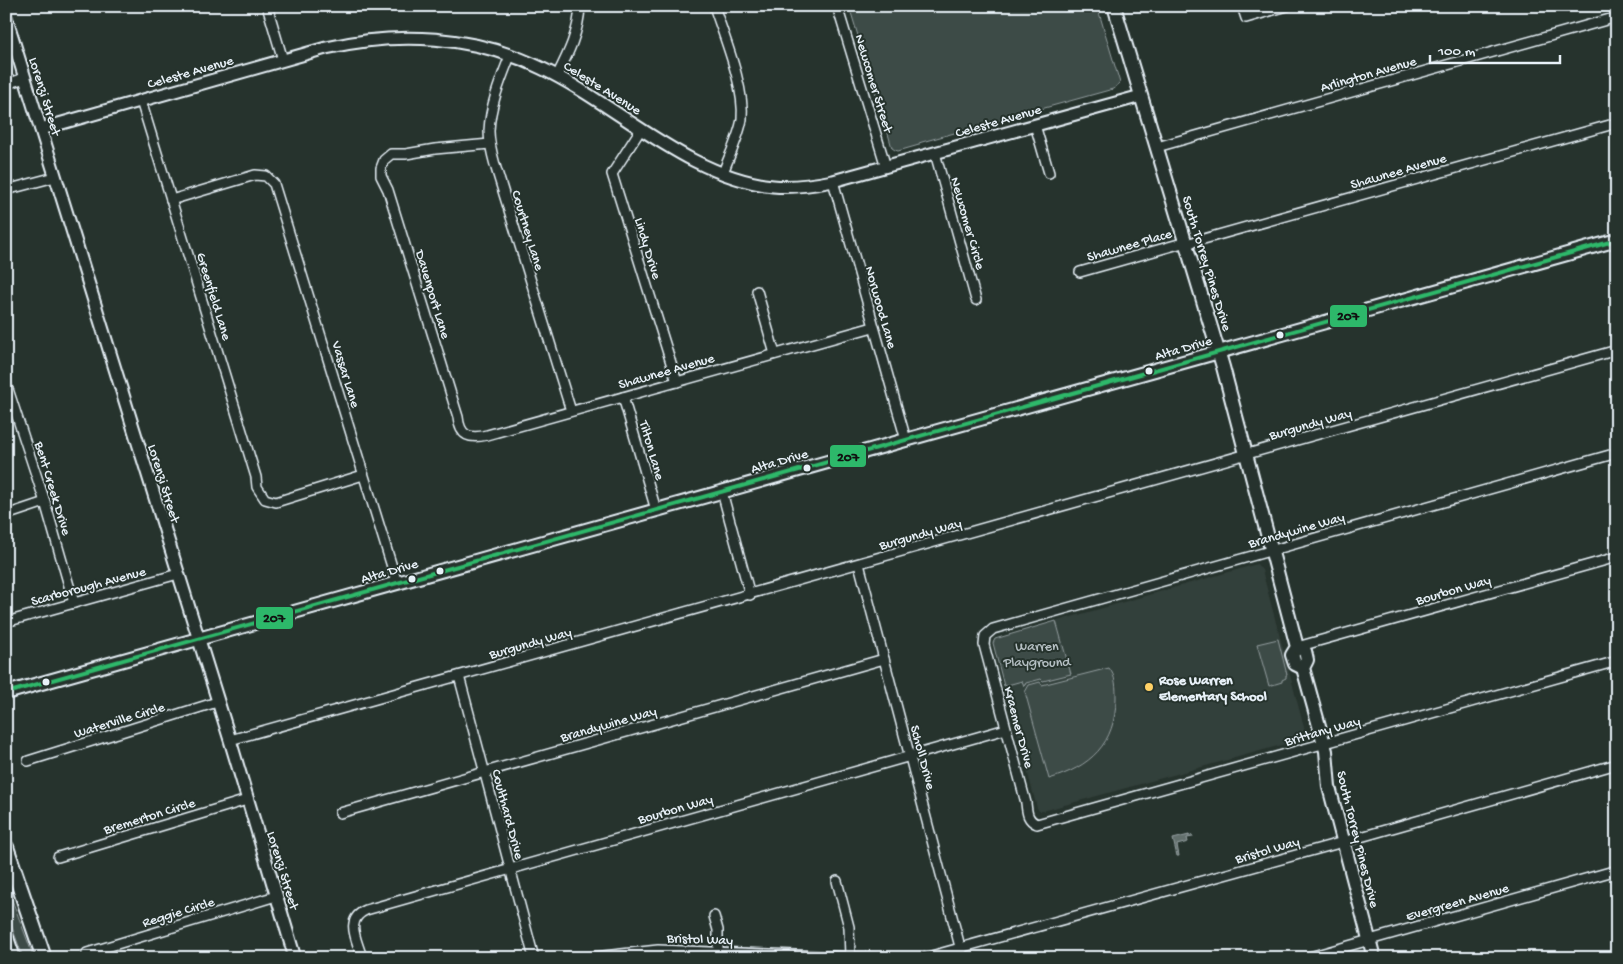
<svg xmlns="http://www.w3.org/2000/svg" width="1623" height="964" viewBox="0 0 1623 964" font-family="'Gochi Hand',sans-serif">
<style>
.built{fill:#333f3a}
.green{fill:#3e4b47;stroke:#939ea0}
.water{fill:#636f6d;stroke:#98a3a5}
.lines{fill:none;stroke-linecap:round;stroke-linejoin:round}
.minor-casing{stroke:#e8f1f8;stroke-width:12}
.tertiary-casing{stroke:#e8f1f8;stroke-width:15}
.secondary-casing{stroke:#e8f1f8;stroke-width:16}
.primary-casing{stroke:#e8f1f8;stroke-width:18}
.minor{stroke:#26332d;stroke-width:9}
.tertiary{stroke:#26332d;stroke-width:11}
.secondary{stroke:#26332d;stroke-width:12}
.primary{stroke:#26332d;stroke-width:14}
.bus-1-casing{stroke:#26332d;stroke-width:8}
.bus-1{stroke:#2db86a;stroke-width:4}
.bus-dot{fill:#e8f1f8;stroke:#26332d;stroke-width:2}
.poi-dot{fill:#ffd166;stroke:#26332d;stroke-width:2}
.labels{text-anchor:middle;stroke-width:4;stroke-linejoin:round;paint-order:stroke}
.street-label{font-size:14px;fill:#e8f1f8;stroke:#26332d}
.park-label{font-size:14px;fill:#b5bfc3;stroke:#26332d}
.poi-label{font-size:14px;font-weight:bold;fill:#e8f1f8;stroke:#26332d;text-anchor:start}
.line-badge{stroke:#26332d;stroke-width:2}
.pale-badge-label{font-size:14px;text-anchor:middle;font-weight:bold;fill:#111}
</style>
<rect width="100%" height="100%" fill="#26332d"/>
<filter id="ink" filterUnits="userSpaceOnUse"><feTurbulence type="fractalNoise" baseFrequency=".02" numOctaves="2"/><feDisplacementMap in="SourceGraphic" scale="10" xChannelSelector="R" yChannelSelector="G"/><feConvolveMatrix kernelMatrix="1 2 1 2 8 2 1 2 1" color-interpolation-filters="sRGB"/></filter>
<g filter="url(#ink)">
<path class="built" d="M1257,564l5,6 43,161 -2,8 -260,72h-4l-2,-3 -44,-166 1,-3z"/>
<g class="green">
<path d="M849,6h248l23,77 -7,6 -191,53 -3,1v2l-21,6 -3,-1 -3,-2 -5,-18 1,-2h-2z"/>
<path d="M1056,621l15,53 -28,7 -2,-2 -15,4 -2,3 -2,-5 -18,5 -11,-43 2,-4z"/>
<path d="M1278,639l9,36h-1v3l-4,2v2l-13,4 -12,-42z"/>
<path d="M1109,668c7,8 7,20 7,30 0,46 -26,69 -67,81l-24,-87 4,-7 11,-3 2,3z"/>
<path d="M6,884l28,74 -11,-1 -17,-46z"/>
</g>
<path class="water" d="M1189,835l-1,1 4,-1 1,2 -6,1 1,4 -11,3 2,11h-2l-4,-17z"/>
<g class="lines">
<defs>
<g id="minor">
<path d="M267,6l16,54"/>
<path d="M714,6c10,31 31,81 28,113 -3,18 -13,37 -19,54"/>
<path d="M837,6l49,161"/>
<path d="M1242,6l4,12 41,-12"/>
<path d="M510,56c-9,23 -20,49 -21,75 0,11 3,23 6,34l76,246"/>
<path d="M557,76c11,-22 22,-44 23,-70"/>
<path d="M6,84l19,-6"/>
<path d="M141,101l115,376 1,10 8,12 11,3 87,-27"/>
<path d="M1035,125l14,48"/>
<path d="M641,129l-29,45 65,208"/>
<path d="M490,144l-55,5 -29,5h-15l-7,6 -3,8v8l7,14 70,227c2,20 12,22 29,18l386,-108"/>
<path d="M1157,147l460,-130"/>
<path d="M935,153l41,147"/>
<path d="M833,181l73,259"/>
<path d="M6,190l49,-13"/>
<path d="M171,200l84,-25 11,1 8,8 123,399"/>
<path d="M1186,244l431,-121"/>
<path d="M1080,272l106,-30"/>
<path d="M757,291l18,63"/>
<path d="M6,383l39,119 29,101"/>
<path d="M623,397l33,113"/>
<path d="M1617,453l-624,176 -8,7 -1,9 42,158c1,9 1,17 11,21l580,-163"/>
<path d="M722,492l28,103"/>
<path d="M6,515l39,-13"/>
<path d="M859,564l104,394"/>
<path d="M6,622l172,-48"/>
<path d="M1297,647l320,-90"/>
<path d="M459,676l75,282"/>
<path d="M230,740l1387,-390"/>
<path d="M28,761l189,-59"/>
<path d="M340,813l544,-154"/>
<path d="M58,857l189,-57"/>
<path d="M837,881l12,46 1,30"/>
<path d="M714,916l4,14v22"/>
<path d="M87,953l189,-57"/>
<path d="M362,958c-5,-19 -18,-38 4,-48l640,-181"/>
<path d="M585,958l73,-8 217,8"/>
<path d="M924,958l419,-116 274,-78"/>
<path d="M1306,958l311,-88"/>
</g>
<g id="tertiary">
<path d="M6,17l224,723 65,218"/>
<path d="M41,129l285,-81c72,-17 148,-13 215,20 76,36 146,109 232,118 20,2 40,-1 60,-5l308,-85"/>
</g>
<g id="secondary">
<path d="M1114,6l109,361 74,280 -5,8 3,9 8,4"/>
<path d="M1297,647l8,4 2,9 -4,8 23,83 3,36 45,171"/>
<path d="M6,693l1611,-453"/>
</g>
<g id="primary">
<path d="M6,847l38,111"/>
<path d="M6,938l7,20"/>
</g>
</defs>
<use href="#minor" class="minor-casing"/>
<use href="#tertiary" class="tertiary-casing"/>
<use href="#secondary" class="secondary-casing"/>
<use href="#primary" class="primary-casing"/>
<use href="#minor" class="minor"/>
<use href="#tertiary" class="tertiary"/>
<use href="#secondary" class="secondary"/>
<use href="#primary" class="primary"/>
<defs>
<path id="bus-1" d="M6,693l1611,-453"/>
</defs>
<use href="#bus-1" class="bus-1-casing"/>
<use href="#bus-1" class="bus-1"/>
</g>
</g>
<g class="bus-dot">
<circle cx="1280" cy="335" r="4.5"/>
<circle cx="1149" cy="371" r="4.5"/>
<circle cx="807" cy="468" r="4.5"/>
<circle cx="440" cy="571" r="4.5"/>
<circle cx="412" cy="579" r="4.5"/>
<circle cx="46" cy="682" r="4.5"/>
</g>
<circle class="poi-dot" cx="1149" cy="687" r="5"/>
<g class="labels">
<g class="street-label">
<text transform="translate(190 71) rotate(-16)" y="5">Celeste Avenue</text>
<text transform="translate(1368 73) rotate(-16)" y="5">Arlington Avenue</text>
<text transform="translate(875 83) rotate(73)" y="5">Newcomer Street</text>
<text transform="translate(603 87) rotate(32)" y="5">Celeste Avenue</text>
<text transform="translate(46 96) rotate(73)" y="5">Lorenzi Street</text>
<text transform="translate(998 120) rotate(-16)" y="5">Celeste Avenue</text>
<text transform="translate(1398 170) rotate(-16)" y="5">Shawnee Avenue</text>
<text transform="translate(969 223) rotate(74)" y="5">Newcomer Circle</text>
<text transform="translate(529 230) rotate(73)" y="5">Courtney Lane</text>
<text transform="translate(1129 244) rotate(-16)" y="5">Shawnee Place</text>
<text transform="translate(649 248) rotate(73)" y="5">Lindy Drive</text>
<text transform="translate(1208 263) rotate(73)" y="5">South Torrey Pines Drive</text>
<text transform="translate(434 294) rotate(73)" y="5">Davenport Lane</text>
<text transform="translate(215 296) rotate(73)" y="5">Greenfield Lane</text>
<text transform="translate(882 307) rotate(74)" y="5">Norwood Lane</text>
<text transform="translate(1183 347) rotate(-16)" y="5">Alta Drive</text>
<text transform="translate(666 370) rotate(-16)" y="5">Shawnee Avenue</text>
<text transform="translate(347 374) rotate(73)" y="5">Vassar Lane</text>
<text transform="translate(1310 423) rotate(-16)" y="5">Burgundy Way</text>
<text transform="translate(653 450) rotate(74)" y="5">Tilton Lane</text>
<text transform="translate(779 460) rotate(-16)" y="5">Alta Drive</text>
<text transform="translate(165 483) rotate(73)" y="5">Lorenzi Street</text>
<text transform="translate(54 488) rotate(73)" y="5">Bent Creek Drive</text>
<text transform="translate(1296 529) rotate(-16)" y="5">Brandywine Way</text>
<text transform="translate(920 533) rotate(-16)" y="5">Burgundy Way</text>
<text transform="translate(389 570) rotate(-16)" y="5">Alta Drive</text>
<text transform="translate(88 585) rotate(-15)" y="5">Scarborough Avenue</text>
<text transform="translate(1453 589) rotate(-16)" y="5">Bourbon Way</text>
<text transform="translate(530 642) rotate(-16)" y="5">Burgundy Way</text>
<text transform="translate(119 719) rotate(-17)" y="5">Waterville Circle</text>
<text transform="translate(608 723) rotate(-16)" y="5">Brandywine Way</text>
<text transform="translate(1020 727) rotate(75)" y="5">Kraemer Drive</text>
<text transform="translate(1322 730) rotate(-16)" y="5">Brittany Way</text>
<text transform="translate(924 757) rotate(75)" y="5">Scholl Drive</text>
<text transform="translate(675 808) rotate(-16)" y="5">Bourbon Way</text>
<text transform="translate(509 814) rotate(75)" y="5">Coulthard Drive</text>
<text transform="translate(149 815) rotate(-17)" y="5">Bremerton Circle</text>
<text transform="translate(1359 839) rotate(76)" y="5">South Torrey Pines Drive</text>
<text transform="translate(1267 849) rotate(-16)" y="5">Bristol Way</text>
<text transform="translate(284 870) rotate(73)" y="5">Lorenzi Street</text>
<text transform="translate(1457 901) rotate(-16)" y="5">Evergreen Avenue</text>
<text transform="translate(178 911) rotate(-17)" y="5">Reggie Circle</text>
<text transform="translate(700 938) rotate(2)" y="5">Bristol Way</text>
</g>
<g class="park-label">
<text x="1037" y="650">Warren<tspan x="1037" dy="16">Playground</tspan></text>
</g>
<g class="poi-label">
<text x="1159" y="684">Rose Warren<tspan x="1159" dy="16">Elementary School</tspan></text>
</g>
</g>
<g class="line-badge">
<rect x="1329" y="304" width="39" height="24" rx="5" fill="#2db86a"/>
<rect x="829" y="444" width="38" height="24" rx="5" fill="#2db86a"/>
<rect x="255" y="606" width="39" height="24" rx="5" fill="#2db86a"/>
</g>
<g class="pale-badge-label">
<text x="1348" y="320">207</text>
<text x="848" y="461">207</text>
<text x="274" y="622">207</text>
</g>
<rect width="1623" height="964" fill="none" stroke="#26332d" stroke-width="25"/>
<rect x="12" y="12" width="1598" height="939" fill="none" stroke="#e8f1f8" stroke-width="2" filter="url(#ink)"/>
<path d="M1430 55v8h130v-8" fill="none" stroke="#e8f1f8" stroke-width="2.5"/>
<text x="1438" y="55" font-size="15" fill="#e8f1f8" stroke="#26332d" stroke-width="4" paint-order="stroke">100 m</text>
</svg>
